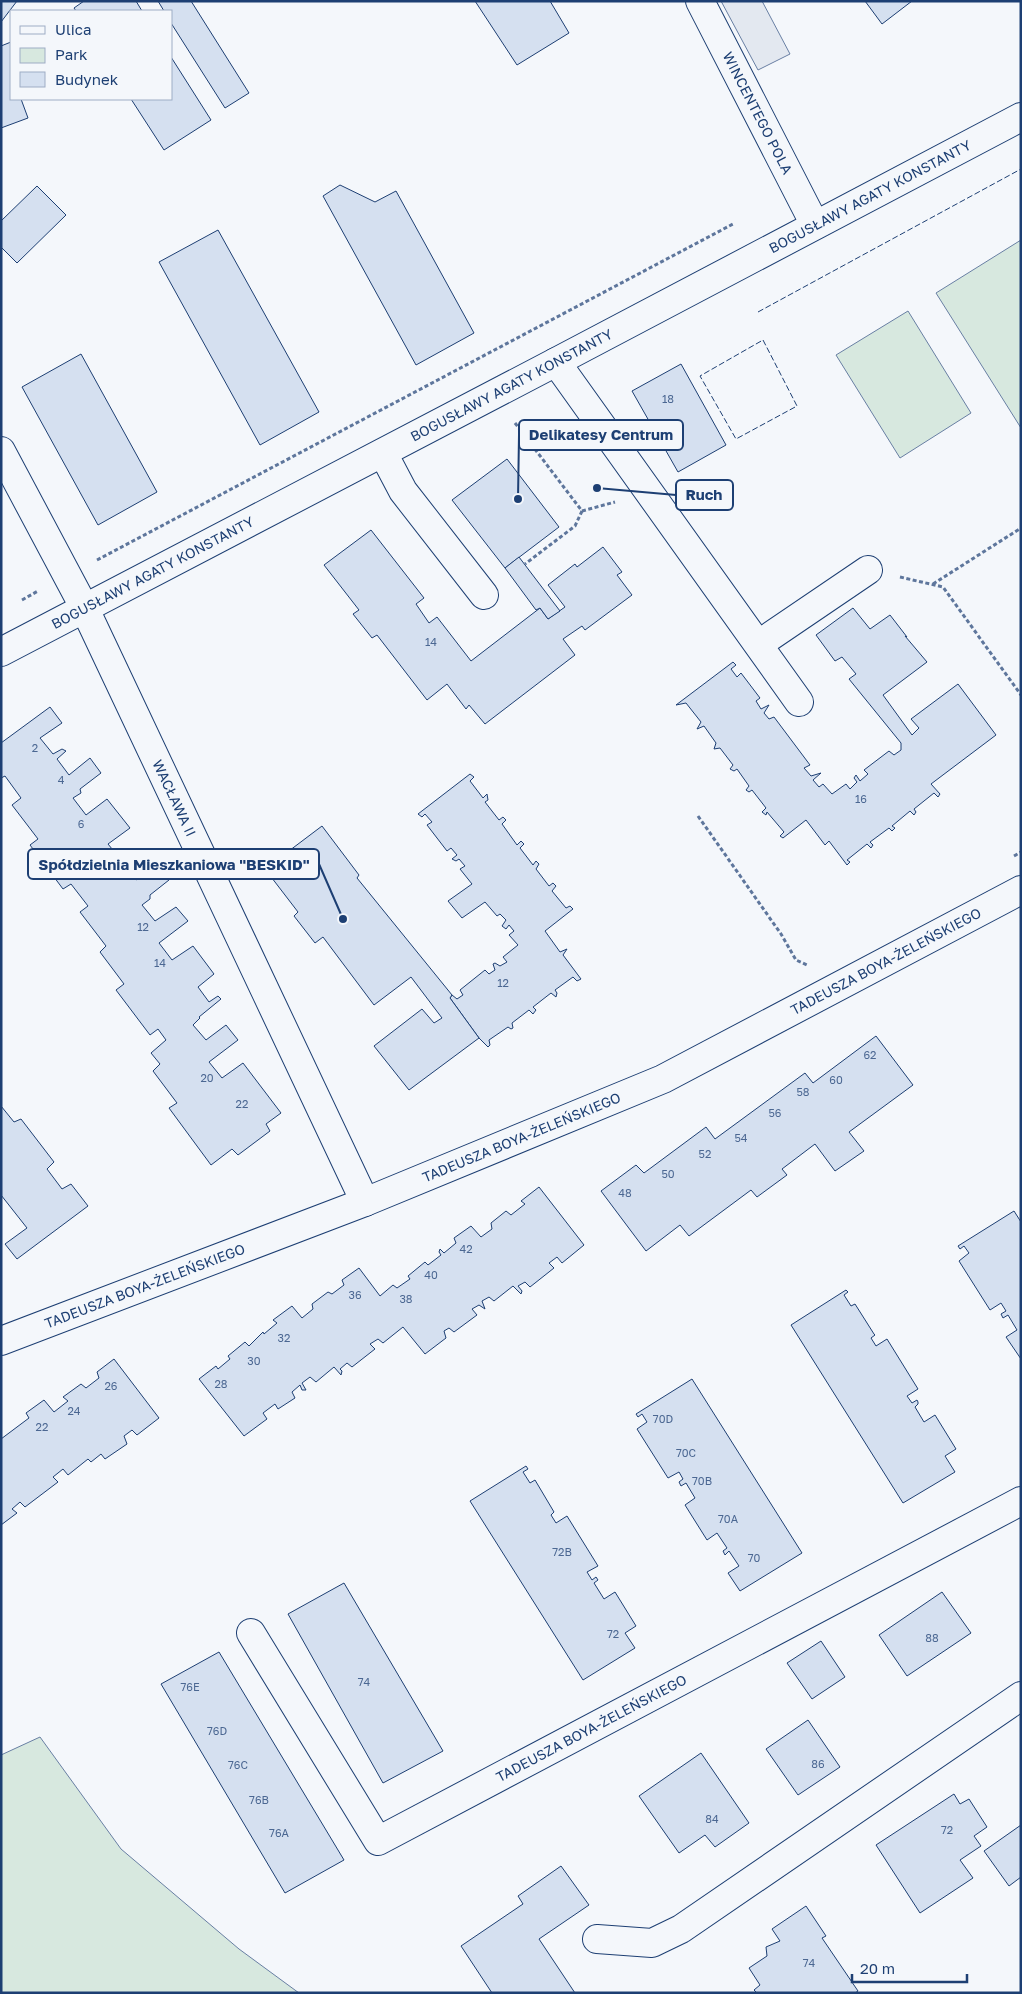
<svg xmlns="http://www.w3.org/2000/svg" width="1022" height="1994" viewBox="0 0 1022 1994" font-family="'Golos Text',sans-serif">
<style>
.green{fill:#d7e8df;stroke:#687fa3}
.parking{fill:#e3e8f0;stroke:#687fa3}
.building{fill:#d5e0f0;stroke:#1d3f73}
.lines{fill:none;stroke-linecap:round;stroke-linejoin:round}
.minor-casing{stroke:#1d3f73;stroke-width:30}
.path{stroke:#5e769c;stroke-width:3;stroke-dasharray:4 2.5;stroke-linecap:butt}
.minor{stroke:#f4f7fb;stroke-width:28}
.fence{stroke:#1d3f73;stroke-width:1;stroke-dasharray:6 2.5;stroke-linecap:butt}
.labels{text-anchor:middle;stroke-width:4;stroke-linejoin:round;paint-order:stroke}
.number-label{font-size:11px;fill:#4b6792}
.street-label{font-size:14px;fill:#1d3f73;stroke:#f4f7fb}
.leader{fill:none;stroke:#1d3f73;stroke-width:2}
.callout-dot{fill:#1d3f73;stroke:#f4f7fb;stroke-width:2}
.callout{fill:#f4f7fb;stroke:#1d3f73;stroke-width:2}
.callout-label{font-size:15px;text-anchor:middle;font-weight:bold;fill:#1d3f73}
</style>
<rect width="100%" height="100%" fill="#f4f7fb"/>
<g class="green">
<path d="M1021,240v188l-85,-135z"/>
<path d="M908,311l63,102 -71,45 -64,-103z"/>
<path d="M40,1737l81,112 118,100 60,44h-298v-238z"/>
</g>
<path class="parking" d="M721,1h41l28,53 -32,16z"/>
<g class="building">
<path d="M1,1h16l-16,21z"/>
<path d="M84,1h52l6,10h-66l-2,-3z"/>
<path d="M158,1h33l58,92 -24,15 -54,-85v-12h-7z"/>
<path d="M475,1h75l19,32 -52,32z"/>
<path d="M865,1h47l-30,23z"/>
<path d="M11,42v57h10l7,19 -27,10v-82z"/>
<path d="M171,57l40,63 -47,30 -33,-51h40z"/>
<path d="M340,185l35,17 21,-11 78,142 -58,32 -93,-169z"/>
<path d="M37,186l29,29 -49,48 -16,-16v-26z"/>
<path d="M218,230l101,182 -59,33 -101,-183z"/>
<path d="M81,354l76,138 -59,33 -76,-138z"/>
<path d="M681,364l45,81 -48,27 -46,-81z"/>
<path d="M507,459l52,68 -54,41 -53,-68z"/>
<path d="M371,530l53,68 -8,6 13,19 8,-6 34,44 69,-53 8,11 17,-12 -17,-22 27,-21 2,3 26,-20 19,25 -5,3 15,20 -47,35 -3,-4 -19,13 12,16 -90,69 -16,-19 -3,4 -19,-25 -20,16 -50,-65 -5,3 -19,-24 6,-4 -35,-45z"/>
<path d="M519,557l41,54 -12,8 -8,-11 -4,2 -31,-42z"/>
<path d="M853,608l17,21 20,-14 17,22 -2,-1 22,26 -44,33 29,40 7,-7 -8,-9 47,-35 38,51 -65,49 9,10 -2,3 -4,-4 -20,16 2,3 -2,3 -4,-4 -18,15 3,2 -3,3 -3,-3 -19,14 3,3 -2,3 -4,-4 -20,16 3,2 -3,3 -18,-24 -4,4 -19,-25 -23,18 -3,-2 4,-4 -17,-20 -1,3 -4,-3 4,-4 -14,-18 -3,2 -3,-2 3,-4 -12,-17 -3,2 -4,-2 3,-4 -13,-17 -6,1 2,-6 -12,-17 -7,3 4,-7 -15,-19 -10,2 57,-43 3,3 -5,4 6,8 4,-4 19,25 -4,3 5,8 8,-4 -5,8 5,6 5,-2 36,48 -6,3 7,8 10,-3 -8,7 6,7 4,-3 9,10 14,-10 4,5 7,-7 -3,-4 2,-3 4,6 8,-7 -4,-4 25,-19 5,4 7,-5v-7l-52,-64 7,-5 -14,-17 -7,4 -19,-26z"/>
<path d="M50,707l12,16 -22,15 13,16 9,-5 4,2 -9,8 12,16 21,-17 11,15 -21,16 1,4 -8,5 13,17 21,-16 23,29 -22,16 13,16 8,-6 4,3 -10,7 13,16 21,-15 12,15 -19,15v4l-8,6 13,16 21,-14 12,14 -29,22 13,17 21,-14 21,28 -16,13 11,15 9,-6 3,3 -22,18 1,1 -7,7 13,15 20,-15 12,15 -29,22 13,16 21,-15 38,50 -15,11 4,7 -32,24 -6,-6 -21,16 -42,-57 8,-5 -24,-32 7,-7 -9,-11 15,-13 -8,-11 -8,6 -34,-45 8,-6 -24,-32 6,-6 -26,-34 8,-6 -17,-22 -8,5 -33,-44 8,-6 -26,-34 9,-7 -16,-22 -4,2v-35z"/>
<path d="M470,774l4,3 -4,4 13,17 4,-4 1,6 -3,2 14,18 4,-3 3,3 -4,4 15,21 4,-4 3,3 -4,4 13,17 3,-4 3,3 -3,5 13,17 4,-3 3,3 -4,5 14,17 4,-2 3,3 -28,22 15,21 7,-3 -4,6 18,24 -4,2 -4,-4 -18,13 2,3 -1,4 -5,-4 -18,14 3,3 -3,4 -4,-4 -17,13 1,5 -2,1 -3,-2 -19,13 1,5 -2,2 -9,-9 -29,-40 2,-3 5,4 6,-4 -3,-5 25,-20 4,4 6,-4 -2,-6 2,-1 5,3 7,-4 -4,-5 15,-12 -9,-10 5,-4 -5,-6 -3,4 -4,-3 4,-6 -6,-6 -3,2 -12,-14 -23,16 -14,-17 24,-17 -12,-15 5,-3 -6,-7 -3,2 -4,-2 5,-4 -6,-7 -4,3 -20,-26 5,-3 -7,-8 -3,3 -4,-3z"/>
<path d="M322,826l37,49 -2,3 95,117 -2,3 29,40 -70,52 -35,-44 48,-37 12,14 8,-5 -31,-41 -37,28 -51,-68 -8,6 -21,-27 4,-4 -33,-43z"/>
<path d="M876,1036l37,49 -64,47 15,19 -29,20 -20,-27 -33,25 5,6 -30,22 -6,-7 -62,46 -9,-11 -34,26 -45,-60 35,-26 8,8 62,-46 9,12 90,-66 8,10z"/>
<path d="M1,1106l13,16 7,-3 33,43 -7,7 15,20 9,-5 17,22 -71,53 -12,-15 22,-16 -26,-33z"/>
<path d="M539,1187l45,58 -22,18 -5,-6 -8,6 5,5 -24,19 -5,-5 -7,4 4,5 -1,3 -8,-8 -19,15 -5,-4 -7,4 3,8 -6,-4 -7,4 5,6 -23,17 -5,-4 -5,3 2,7 -21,16 -22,-27 -20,16 -5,-4 -8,5 5,5 -23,18 -5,-4 -7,6 2,2 -1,4 -7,-8 -18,15 -6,-5 -8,6 4,7h-4l-2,-5 -8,7 3,6 -17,11 -3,-5 -12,9 4,6 -23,17 -45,-57 17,-13 2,3 12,-10 -2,-3 17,-14 4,4 14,-14 1,2 13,-11 -4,-3 19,-14 10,12 11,-9 -1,-5 16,-12 4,2 12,-9 -2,-5 17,-12 21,28 13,-11 4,3 13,-9 -2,-3 17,-14 3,3 13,-10 -2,-3 1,-3 4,4 12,-10 -2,-5 17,-12 10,11 11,-8 -1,-6 15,-12 5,4 14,-11 -4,-3z"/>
<path d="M1014,1211l7,11v137l-15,-22 11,-7 -9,-15 -5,3 -2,-4 5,-3 -5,-8 -11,7 -31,-49 10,-8 -5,-7 -4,3 -2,-3z"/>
<path d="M846,1290l2,2 -4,3 7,11 4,-2 19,30 1,1 -4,3 5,8 11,-7 31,50 -11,7 5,7 5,-3 1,2v2l-3,3 9,15 11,-7 21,34 -11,7 10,16 -52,31 -112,-178z"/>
<path d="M114,1359l45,59 -22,17 -5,-5 -8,6 3,8 -22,15 -4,-5 -10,8 -3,-3 -20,16 -5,-6 -10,8 5,5 -33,25 -5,-5 -8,7 5,4 -16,12v-86l28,-21 -3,-5 18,-13 10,12 14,-11 -5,-4 18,-13 5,4 13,-10 -2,-6z"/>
<path d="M692,1379l110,174 -62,38 -12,-18 11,-7 -10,-15 -4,4 -2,-4 4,-3 -10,-15 -10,7 -22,-35 10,-7 -9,-15 -5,3 -2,-4 4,-3 -4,-7 -11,6 -31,-49 10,-7 -5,-8 -4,3 -2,-3z"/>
<path d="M526,1466l2,3 -5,3 7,11 5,-3 19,32 -3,3 5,8 11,-7 31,50 -11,6 5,8 4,-3 2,3 -4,3 10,16 11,-7 21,34 -11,7 10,15 -52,32 -113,-179z"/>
<path d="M344,1583l99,168 -60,32 -95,-169z"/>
<path d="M942,1592l29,41 -64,43 -28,-41z"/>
<path d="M821,1641l24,36 -33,22 -25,-36z"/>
<path d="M219,1652l125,208 -59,33 -124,-209z"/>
<path d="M808,1720l32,47 -42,28 -32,-46z"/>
<path d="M701,1753l48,70 -34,24 -10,-12 -26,18 -40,-57z"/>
<path d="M954,1794l6,10 9,-5 18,28 -13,9 7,10 -21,14 13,18 -53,35 -44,-68z"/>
<path d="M1021,1825v52l-12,9 -25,-35z"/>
<path d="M561,1866l28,39 -50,34 36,54h-83l-31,-47 62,-42 -5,-8z"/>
<path d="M806,1906l20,30 -4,2 36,53 -3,2h-98l-3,-3 6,-5 -11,-17 18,-12 -1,-9 14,-6 -8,-12z"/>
</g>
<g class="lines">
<defs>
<g id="minor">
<path id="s1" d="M700,1l115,224"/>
<path d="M556,362l243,340"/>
<path id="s2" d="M1,451l83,156 281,595"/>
<path d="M383,453l20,38 81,104"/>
<path d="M759,644l109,-74"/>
<path id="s3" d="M1,652l555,-290 465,-245"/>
<path id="s4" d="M1,1341l364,-139 298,-123 358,-189"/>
<path id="s5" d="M251,1633l127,208 643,-340"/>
<path d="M597,1939l55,4 29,-14 340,-233"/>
</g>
</defs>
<use href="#minor" class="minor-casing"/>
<g class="path">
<path d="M515,423l67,88 -7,15 -50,38"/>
<path d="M582,511l33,-9"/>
<path d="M97,560l636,-336"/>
<path d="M900,577l43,10 78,108"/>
<path d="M933,584l88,-56"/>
<path d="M22,600l16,-9"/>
<path d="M698,816l83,118 15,26 11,5"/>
<path d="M1014,856l7,-4"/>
</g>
<use href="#minor" class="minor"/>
<g class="fence">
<path d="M758,312l263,-143"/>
<path d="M763,340l34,66 -61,33 -36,-63z"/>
</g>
</g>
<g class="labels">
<g class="number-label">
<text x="668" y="403">18</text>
<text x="431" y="646">14</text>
<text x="35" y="752">2</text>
<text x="61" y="784">4</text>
<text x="861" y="803">16</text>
<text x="81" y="828">6</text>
<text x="143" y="931">12</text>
<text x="160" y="967">14</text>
<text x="503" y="987">12</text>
<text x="870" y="1059">62</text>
<text x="207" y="1082">20</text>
<text x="836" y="1084">60</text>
<text x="803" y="1096">58</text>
<text x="242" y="1108">22</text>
<text x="775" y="1117">56</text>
<text x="741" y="1142">54</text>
<text x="705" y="1158">52</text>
<text x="668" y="1178">50</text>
<text x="625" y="1197">48</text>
<text x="466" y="1253">42</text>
<text x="431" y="1279">40</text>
<text x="355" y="1299">36</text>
<text x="406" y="1303">38</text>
<text x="284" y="1342">32</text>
<text x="254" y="1365">30</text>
<text x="221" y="1388">28</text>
<text x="111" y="1390">26</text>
<text x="74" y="1415">24</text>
<text x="663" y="1423">70D</text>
<text x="42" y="1431">22</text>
<text x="686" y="1457">70C</text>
<text x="702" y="1485">70B</text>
<text x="728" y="1523">70A</text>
<text x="562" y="1556">72B</text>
<text x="754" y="1562">70</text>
<text x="613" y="1638">72</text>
<text x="932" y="1642">88</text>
<text x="364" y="1686">74</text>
<text x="190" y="1691">76E</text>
<text x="217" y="1735">76D</text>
<text x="818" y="1768">86</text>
<text x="238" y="1769">76C</text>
<text x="259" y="1804">76B</text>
<text x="712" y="1823">84</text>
<text x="947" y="1834">72</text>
<text x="279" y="1837">76A</text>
<text x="809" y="1967">74</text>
</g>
<g class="street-label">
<text dy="5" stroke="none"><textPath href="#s1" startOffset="126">WINCENTEGO POLA</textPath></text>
<text dy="5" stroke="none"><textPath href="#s3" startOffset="981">BOGUSŁAWY AGATY KONSTANTY</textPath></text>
<text dy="5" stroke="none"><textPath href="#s3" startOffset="576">BOGUSŁAWY AGATY KONSTANTY</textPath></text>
<text dy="5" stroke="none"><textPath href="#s3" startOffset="171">BOGUSŁAWY AGATY KONSTANTY</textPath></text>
<text dy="5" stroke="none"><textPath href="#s2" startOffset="388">WACŁAWA II</textPath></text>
<text dy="5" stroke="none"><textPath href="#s4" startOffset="964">TADEUSZA BOYA-ŻELEŃSKIEGO</textPath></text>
<text dy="5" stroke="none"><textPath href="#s4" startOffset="559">TADEUSZA BOYA-ŻELEŃSKIEGO</textPath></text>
<text dy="5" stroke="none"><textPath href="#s4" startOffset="154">TADEUSZA BOYA-ŻELEŃSKIEGO</textPath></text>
<text dy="5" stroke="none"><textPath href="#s5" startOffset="485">TADEUSZA BOYA-ŻELEŃSKIEGO</textPath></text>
</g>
</g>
<path class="leader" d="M518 499L519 435M597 488L676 495M343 919L319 864"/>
<g class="callout-dot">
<circle cx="518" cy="499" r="5"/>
<circle cx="597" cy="488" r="5"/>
<circle cx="343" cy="919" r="5"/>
</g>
<g class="callout">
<rect x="519" y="420" width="164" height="30" rx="5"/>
<rect x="676" y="480" width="57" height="30" rx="5"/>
<rect x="28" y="849" width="291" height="30" rx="5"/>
</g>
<g class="callout-label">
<text x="601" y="440">Delikatesy Centrum</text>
<text x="704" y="500">Ruch</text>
<text x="174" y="870">Spółdzielnia Mieszkaniowa "BESKID"</text>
</g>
<rect width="1022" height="1994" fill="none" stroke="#1d3f73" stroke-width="5"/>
<rect x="10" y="10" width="162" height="90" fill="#f4f7fb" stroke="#9eadc5"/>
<rect x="20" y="26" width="25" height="8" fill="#f4f7fb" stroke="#9eadc5"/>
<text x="55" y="35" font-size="15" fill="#1d3f73">Ulica</text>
<rect x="20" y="48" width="25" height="15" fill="#d7e8df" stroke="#9eadc5"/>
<text x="55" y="60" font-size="15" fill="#1d3f73">Park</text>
<rect x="20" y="72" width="25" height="15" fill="#d5e0f0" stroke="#9eadc5"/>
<text x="55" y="85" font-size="15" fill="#1d3f73">Budynek</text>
<path d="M852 1974v8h115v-8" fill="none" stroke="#1d3f73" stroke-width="2.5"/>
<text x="860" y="1974" font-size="15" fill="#1d3f73" stroke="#f4f7fb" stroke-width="4" paint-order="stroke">20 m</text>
</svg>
